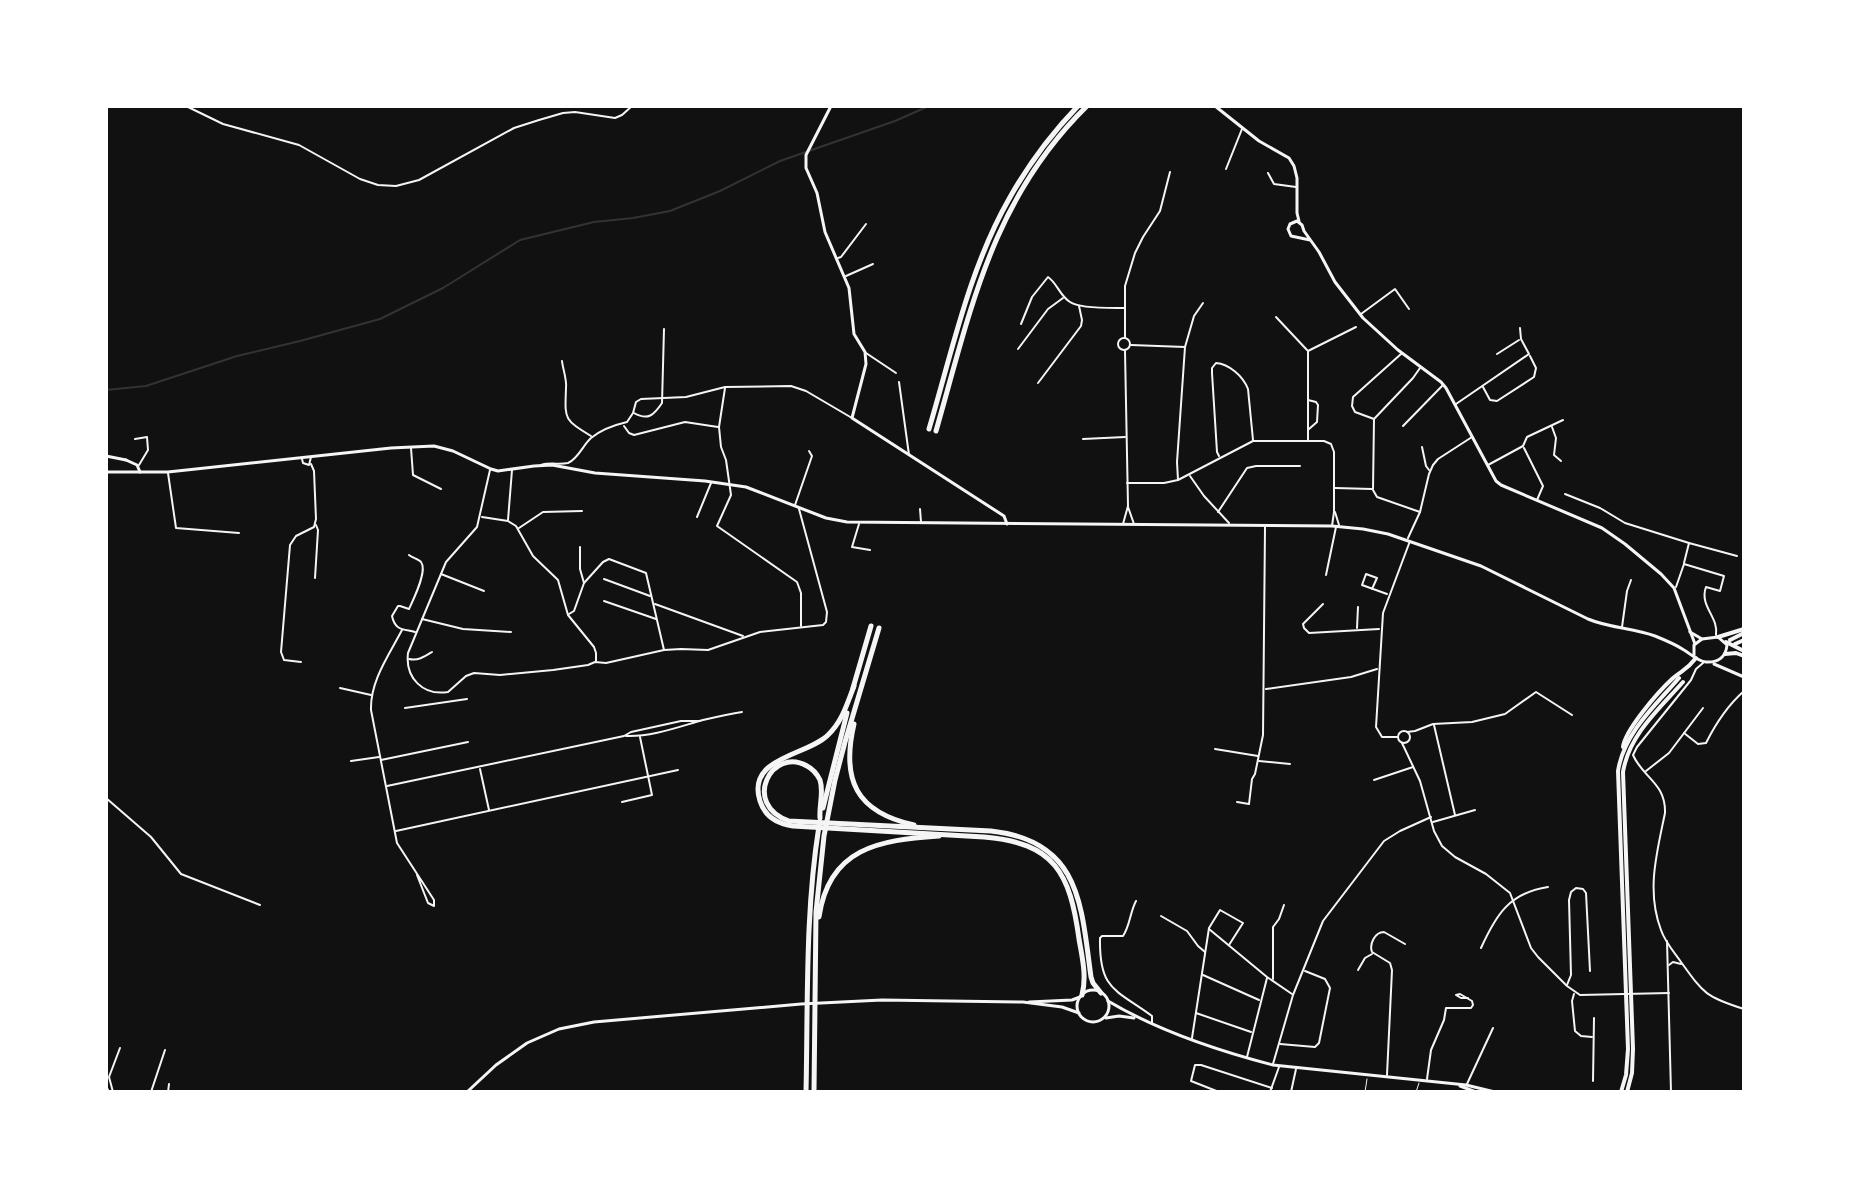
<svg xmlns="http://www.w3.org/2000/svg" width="1850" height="1198" viewBox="0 0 1850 1198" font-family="'Noto Sans',sans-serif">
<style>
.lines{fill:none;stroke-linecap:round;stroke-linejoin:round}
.stream{stroke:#333;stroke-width:2}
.service{stroke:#f5f5f5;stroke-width:1}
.minor{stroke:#f5f5f5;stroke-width:2}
.tertiary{stroke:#f5f5f5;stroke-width:3}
.secondary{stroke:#f5f5f5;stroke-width:3}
.primary{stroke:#f5f5f5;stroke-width:4}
.motorway{stroke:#f5f5f5;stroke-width:5}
</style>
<rect width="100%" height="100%" fill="#111"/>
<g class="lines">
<path class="stream" d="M106,390l40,-4 91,-30 63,-15 80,-22 63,-31 77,-48 74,-18 39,-4 37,-7 50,-20 60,-30 115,-40 34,-15"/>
<g class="service">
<path d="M1365,1092l2,-13"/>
<path d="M1416,1092l3,-9"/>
</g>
<g class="minor">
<path d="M186,106l37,18 76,21 61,34 18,6 18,1 23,-6 95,-52 25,-8 24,-7 12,-1 40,6 7,-3 10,-9"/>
<path d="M1226,169l16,-40"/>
<path d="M1268,173l6,11 22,3"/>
<path d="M838,258l3,-1 25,-33"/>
<path d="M846,276l27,-12"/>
<path d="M1361,314l34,-25 14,20"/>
<path d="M1276,317l31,33"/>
<path d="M1021,324l11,-27 16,-20c9,6 12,19 22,25 10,7 41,6 54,6"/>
<circle cx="1124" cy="344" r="6"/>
<path d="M1125,338v-52l10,-33 8,-16 17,-26 10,-39"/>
<path d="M1131,345l54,2"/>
<path d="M1018,349l30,-40 15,-11"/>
<path d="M866,353l30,20"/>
<path d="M1497,354l22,-14"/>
<path d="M562,361c1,9 5,18 4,27 -1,31 -3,31 25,48"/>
<path d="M899,382l10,73"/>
<path d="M1038,383l43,-57 1,-6 -3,-14"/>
<path d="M1483,387l7,13 7,1 37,-24 2,-9 -6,-12"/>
<path d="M725,388l-6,39 2,20 5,13 5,35 -14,31 80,56 4,11v33"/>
<path d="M1308,400l8,2 2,3 -1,17 -8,7"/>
<path d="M1456,404l73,-50 -8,-15 -1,-11"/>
<path d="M634,413c14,8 20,2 28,-10l2,-74"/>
<path d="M1374,419l-19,-7 -3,-6 1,-9 48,-43"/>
<path d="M624,426l5,7 5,2 51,-13 33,5"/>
<path d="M1403,426l40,-41"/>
<path d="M1552,427l4,11 -2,17 7,6"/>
<path d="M135,439l12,-2 1,13 -9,15"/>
<path d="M1083,439l42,-2"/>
<path d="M1308,440v-89l48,-24"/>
<path d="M1422,447l4,19 3,4"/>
<path d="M411,448l2,27 28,14"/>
<path d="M1524,448l19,38 -6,14"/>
<path d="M1219,456l-2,-4 -5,-79v-5l4,-5c13,1 27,13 32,26l5,51"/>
<path d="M302,459l1,4 6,2 2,-8"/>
<path d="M541,465c9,-3 18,0 27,-2 10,-4 15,-18 23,-25 11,-9 23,-13 36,-16l6,-9 3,-11 5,-3 45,-2 39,-10 66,-1 15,5 46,27"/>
<path d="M1488,465l35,-19 4,-9 36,-17"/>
<path d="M490,470l-13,57 -31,35 -38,91c-3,25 15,43 40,39l18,-16 8,-3 26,2 53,-5 35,-5 7,-3 11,1 58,-13 17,-1 27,1 52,-18 63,-7 3,-3 1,-10 -28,-103"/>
<path d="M168,473l8,55 63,5"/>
<path d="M1190,476l14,20 25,27"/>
<path d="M1178,480l-1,-18 8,-115 9,-31 9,-13"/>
<path d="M1127,483h37l14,-3 75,-39h71l7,3 3,8v60l-2,14"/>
<path d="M1335,488l37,1"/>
<path d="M1373,489l1,-70 39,-41 7,-10"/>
<path d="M1373,490l4,7 43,15"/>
<path d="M1565,494l35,14 25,15 64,20"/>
<path d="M795,505l17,-49 -3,-5"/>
<path d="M1128,507l6,17"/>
<path d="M920,509l1,13"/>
<path d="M1218,512l29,-44 9,-2h44"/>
<path d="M1335,512l4,13"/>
<path d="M482,517l26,4 8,5 17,30 25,24 10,35 26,32 2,6v8"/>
<path d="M697,517l14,-34"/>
<path d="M508,520l4,-50"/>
<path d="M859,524l-7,23 18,3"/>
<path d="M1123,524l5,-18 -3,-155"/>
<path d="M519,528l24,-16 39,-1"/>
<path d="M1408,538l12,-26 9,-38 4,-9 5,-6 34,-22"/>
<path d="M409,555c2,2 11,5 12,7 7,9 -8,38 -12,47l-9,-3h-2l-6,10c3,15 12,13 23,16"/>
<path d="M1684,563l5,-20 48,13"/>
<path d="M441,574l43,17"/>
<path d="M1326,575l10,-48"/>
<path d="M315,578l3,-48 -2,-5"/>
<path d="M604,579l46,17"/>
<path d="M584,583l19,-21 6,-3 37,14 18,77"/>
<path d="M1676,587l8,-23 40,12 -4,15 -14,-4c-7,19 13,30 10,48"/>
<path d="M1372,589l5,-11 -11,-4 -4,11 25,9"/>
<path d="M604,601l52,18"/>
<path d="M655,604l88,32"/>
<path d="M1323,604l-20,20 1,4 5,5 70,-4"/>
<path d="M569,614l5,-3 10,-28 -4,-14v-22"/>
<path d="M422,619l41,10 48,3"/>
<path d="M1622,627l5,-36 4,-11"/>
<path d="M1357,628l1,-21"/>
<path d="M402,630c-13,25 -32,51 -31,80l26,133 37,57v6l-6,-3 -11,-28"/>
<path d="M409,659c9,2 15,-2 23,-7"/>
<path d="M301,662l-17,-2 -3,-8 9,-107 6,-9 18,-9 2,-8 -2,-48 -3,-7"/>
<path d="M1703,663l-7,6 -5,11 -54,67 -4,8c10,23 33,28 32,58 -8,39 -19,78 -4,117 4,12 13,22 20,32 23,32 25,35 63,47"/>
<path d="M340,688l31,7"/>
<path d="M1266,689l85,-12 26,-8"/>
<path d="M405,708l62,-9"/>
<path d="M1434,725l21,90"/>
<circle cx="1404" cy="737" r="6"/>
<path d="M1407,732l8,-1 18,-7 39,-2 33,-8 31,-22 36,23"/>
<path d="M1684,733l14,11 8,-1c10,-20 21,-37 38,-52"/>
<path d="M626,736c26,1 52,-9 77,-16 13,-3 26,-6 39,-8"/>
<path d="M1398,737h-16l-6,-10 7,-114 27,-72"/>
<path d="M1402,743l18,38 14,50 8,15 13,11 31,17 24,19 21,55 7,9 29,29 13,9 89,-2"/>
<path d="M1215,749l43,7"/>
<path d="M381,760l87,-18"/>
<path d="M351,761l28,-4"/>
<path d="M1259,761l31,3"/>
<path d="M480,769l9,41"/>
<path d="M1646,771l23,-18 34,-45"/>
<path d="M1374,780l39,-13"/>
<path d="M387,786l237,-50 7,-4 50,-11h19"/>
<path d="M106,798l45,39 30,37 79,31"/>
<path d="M622,802l30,-7 -12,-58"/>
<path d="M1237,802l12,2 3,-25 3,-5 8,-39 2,-208"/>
<path d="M1433,822l42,-12"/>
<path d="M396,831l282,-61"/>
<path d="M1136,901c-6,11 -6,25 -13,35h-21l-2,2c-1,52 15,51 52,78v7"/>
<path d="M1161,916l26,15 11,15 7,6"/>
<path d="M1209,929l58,48 25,17"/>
<path d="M1667,941l4,151"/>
<path d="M1481,948c15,-33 28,-55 67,-61"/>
<path d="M1669,965l4,-3 8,2"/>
<path d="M1358,970l7,-12 7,-4"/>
<path d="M1203,975l56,25"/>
<path d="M1273,979v-52l6,-8 5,-14"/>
<path d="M1567,985l4,-10 -2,-75 2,-8 5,-4 7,1 3,4 4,78"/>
<path d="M1574,994l-2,7 3,30 6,5 11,1"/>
<path d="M1196,1013l55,19"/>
<path d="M1192,1038l17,-110 11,-18 23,13 -14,22"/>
<path d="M1280,1044l35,3 4,-4 11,-55 -5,-9 -20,-8"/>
<path d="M1247,1057l20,-79"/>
<path d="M1273,1064l20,-69 30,-74 61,-80 16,-10 31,-14"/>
<path d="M1387,1075l5,-105 -2,-7 -18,-11c-3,-8 3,-20 12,-20l21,12"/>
<path d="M1427,1079l4,-29 13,-30 2,-12h25l2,-3 -1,-4 -12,-7 -4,1 5,3h7"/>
<path d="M1593,1081l1,-63"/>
<path d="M1467,1084l26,-56"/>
<path d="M106,1086l3,6"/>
<path d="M113,1092l-4,-15 11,-29"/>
<path d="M151,1092l14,-42"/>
<path d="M168,1092l1,-8"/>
<path d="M1219,1092l-28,-11 4,-16h6l71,23"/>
<path d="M1270,1092l9,-25"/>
<path d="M1291,1092l5,-23"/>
</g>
<g class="tertiary">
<path d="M831,106l-25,49v13l11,25 8,39 24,56 5,46 11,18 1,12 -14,54 152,98 3,8"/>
<path d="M1215,106l44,35 30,17 5,8 3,12v35l2,8"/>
<path d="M1310,240l-19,-4 -3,-7 2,-5 7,-3 5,4 2,6 15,21 16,30 28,36 35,32 43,32 5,6 50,93 5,4 101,43 23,16 36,30 13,14 21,56"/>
<path d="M106,456l20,4"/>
<path d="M1690,632l12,7"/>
</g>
<g class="secondary">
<path d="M126,460l11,5 3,7"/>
<path d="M106,472h62l223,-24 43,-2 19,5 38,18 7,2 36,-5 18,-1 43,8 110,8 41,6 80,31 21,4 485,4 31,3 25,5 93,32 107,53c21,9 46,9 67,17 10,4 20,8 29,14 7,4 13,11 22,12 12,1 20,-5 21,-17l-9,-8 -16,2 -8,6v11"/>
<path d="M1714,664l30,13"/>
<circle cx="1093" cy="1006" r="16"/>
<path d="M1108,1001c47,28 111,50 165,64l193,20 29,7"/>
<path d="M1029,1002l43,-2 8,-3"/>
<path d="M1106,1018l13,-2 15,2"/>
<path d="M1460,1086l16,6"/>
<path d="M106,1092h1"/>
<path d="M467,1092l29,-27 31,-22 32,-14 35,-7 207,-18 81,-4 141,2 39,5 17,6"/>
</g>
<g class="primary">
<path d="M1718,637l26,-8"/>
<path d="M1730,640l14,-7"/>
<path d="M1726,642l18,9"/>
<path d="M1735,644l9,-4"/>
<path d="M1725,654l11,-1 8,3"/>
<path d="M1623,747c2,-17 35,-55 49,-68 10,-9 14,-8 24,-21"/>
<path d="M1621,1092l5,-17 2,-26 -10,-278c6,-38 37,-65 61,-93"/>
<path d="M1627,1092l5,-19 1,-24 -10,-277c6,-37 36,-63 60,-90"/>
</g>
<g class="motorway">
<path d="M929,429c23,-77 40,-160 80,-230 19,-34 42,-65 69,-93"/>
<path d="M936,431c35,-122 56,-232 151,-325"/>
<path d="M854,686c-7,18 -12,36 -26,49 -21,21 -82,22 -68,66 5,16 19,23 33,25l191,11c71,6 86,36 95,102 3,18 8,37 3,56"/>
<path d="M853,688l18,-62"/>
<path d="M854,724c-13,56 2,88 60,101"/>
<path d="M823,808l24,-95"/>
<path d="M820,818c-1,-13 4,-26 0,-38 -3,-6 -7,-11 -13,-14 -35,-20 -66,38 -18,55l202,10c90,10 90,74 100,146l2,6 8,10"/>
<path d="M819,917c10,-69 60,-77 120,-81"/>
<path d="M806,1092c2,-89 -1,-179 13,-266"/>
<path d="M814,1092l2,-180 8,-76 11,-56 10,-38 34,-114"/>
</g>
</g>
<rect width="1850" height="1198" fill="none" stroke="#ffffff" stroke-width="216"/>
</svg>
